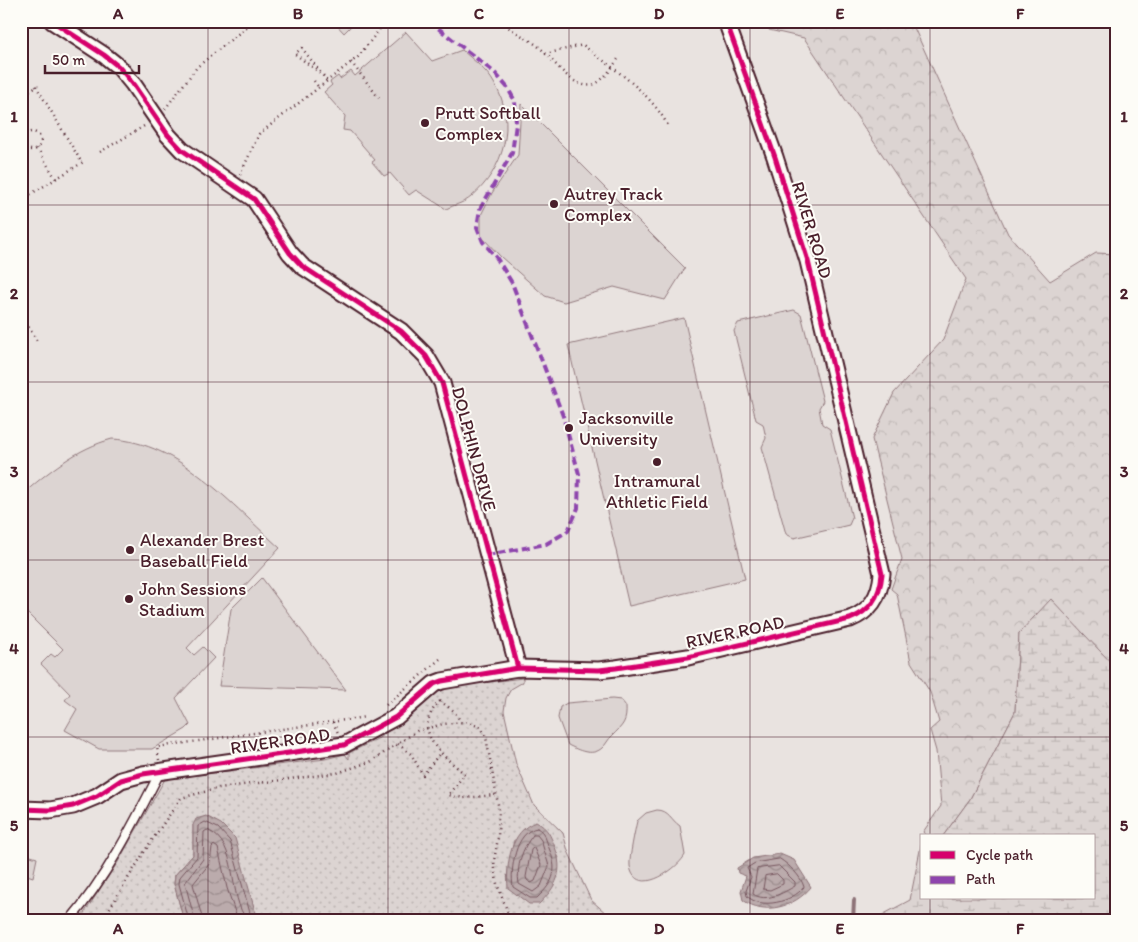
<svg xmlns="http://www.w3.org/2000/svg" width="1138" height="942" viewBox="0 0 1138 942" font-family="Itim,sans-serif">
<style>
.built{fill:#e9e3e0;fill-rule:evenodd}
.grass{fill:url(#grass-dots);stroke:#937a7e;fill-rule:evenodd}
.forest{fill:url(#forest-crowns);stroke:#937a7e}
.wetland{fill:url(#wetland-marsh);stroke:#937a7e}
.garden{fill:#dcd4d2;stroke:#937a7e}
.water{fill:url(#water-waves);stroke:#8e7378}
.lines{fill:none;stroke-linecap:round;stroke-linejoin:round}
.shore{stroke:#77575f;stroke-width:1}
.stream{stroke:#8e7378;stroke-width:4}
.service-casing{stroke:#4a1f2b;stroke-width:11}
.minor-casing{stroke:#4a1f2b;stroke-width:19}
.path{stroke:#4a1f2b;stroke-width:2.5;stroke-dasharray:1 4;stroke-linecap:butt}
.service{stroke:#fdfcf7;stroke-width:8}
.minor{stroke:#fdfcf7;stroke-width:15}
.quiet{stroke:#8e44ad;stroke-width:4;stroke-dasharray:8 4;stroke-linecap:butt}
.cycleway-casing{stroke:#fdfcf7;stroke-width:8}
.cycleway{stroke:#d6006c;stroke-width:5}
.grid{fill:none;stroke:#4a1f2b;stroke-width:1;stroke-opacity:0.55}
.poi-dot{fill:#4a1f2b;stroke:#fdfcf7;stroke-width:2}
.labels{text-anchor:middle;stroke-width:4;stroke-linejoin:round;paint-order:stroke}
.poi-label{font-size:18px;fill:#4a1f2b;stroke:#fdfcf7;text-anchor:start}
.street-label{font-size:18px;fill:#4a1f2b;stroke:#fdfcf7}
.neatline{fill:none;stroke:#4a1f2b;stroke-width:2}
.grid-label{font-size:16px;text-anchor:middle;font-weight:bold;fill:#4a1f2b}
</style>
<defs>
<pattern id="grass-dots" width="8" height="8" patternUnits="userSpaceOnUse" patternTransform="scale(1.25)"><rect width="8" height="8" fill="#dcd4d2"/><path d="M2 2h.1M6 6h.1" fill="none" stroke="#beb6b4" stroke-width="1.8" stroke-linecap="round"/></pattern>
<pattern id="forest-crowns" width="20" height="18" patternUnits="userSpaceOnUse" patternTransform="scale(1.25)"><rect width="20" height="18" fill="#dcd4d2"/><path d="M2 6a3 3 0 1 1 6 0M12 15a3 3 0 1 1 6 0" fill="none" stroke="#beb6b4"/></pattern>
<pattern id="wetland-marsh" width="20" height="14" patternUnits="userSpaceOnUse" patternTransform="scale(1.25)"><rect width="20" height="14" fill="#dcd4d2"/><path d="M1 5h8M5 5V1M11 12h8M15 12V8" fill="none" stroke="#beb6b4"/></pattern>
<pattern id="water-waves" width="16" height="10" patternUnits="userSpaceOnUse" patternTransform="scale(1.25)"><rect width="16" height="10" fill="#bbabac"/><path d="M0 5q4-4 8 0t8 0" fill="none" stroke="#9a8b8c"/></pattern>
</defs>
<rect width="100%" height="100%" fill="#f6f3ef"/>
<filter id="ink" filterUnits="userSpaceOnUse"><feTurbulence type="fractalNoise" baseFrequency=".02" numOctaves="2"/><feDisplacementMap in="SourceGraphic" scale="10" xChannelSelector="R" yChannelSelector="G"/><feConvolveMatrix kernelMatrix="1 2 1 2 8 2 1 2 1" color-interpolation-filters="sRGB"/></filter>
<g filter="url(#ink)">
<path class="built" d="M21,21h1096v884l-15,16h-1081zM922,836h172v62h-172z"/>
<path class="grass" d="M523,678v4l-12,7 -5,9 -2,13 12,53 18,41 29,28 5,18 23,49 24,21h-350l-10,-10 -10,-28 -52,-58v30l-18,20 -1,9 10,37h-105l39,-59 47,-83 160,-20 20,-5 4,5v-6l30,-15 61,-48 8,-3zM514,840l40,7 5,11 -52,18z"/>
<path class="forest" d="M767,21h144l97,213 42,47 46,-28 21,1v415l-98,-36 -4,79 -45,87 -27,37h-17l-3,-4 18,-26 -5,-55 -6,-21 9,-8 -9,-30 -19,-30 -14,-68 -6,-5 11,-30 -30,-120 22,-46 49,-53 23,-61 -162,-241 -35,-8z"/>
<path class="wetland" d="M1051,599l66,70v236l-15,16h-231l39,-21 12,-60v58h172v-62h-151l27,-37 45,-87 4,-79z"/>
<g class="garden">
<path d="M333,21h23l-12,12z"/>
<path d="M406,32l26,29 30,-11c11,10 25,20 32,33 24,39 10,87 -23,114 -7,6 -17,8 -25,12l-30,-19 -7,5 -19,-22 -6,3 -12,-14 3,-2 -25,-29 -7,-1 2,-14 -21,-24 8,-7 -2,-3 8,-6 2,3 11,-8 4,5z"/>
<path d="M521,104l164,164 -20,32 -51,-13 -50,15 -19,-6 -44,-39 -20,-21v-21l11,-22 26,-38z"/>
<path d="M794,310l7,4 22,87 -4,7 3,16 8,5 22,89 -3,7 -55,13 -8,-4 -24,-87 4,-9 -3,-14 -7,-4 -22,-89 4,-8z"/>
<path d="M684,318l61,261 -116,27 -61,-261z"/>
<path d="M112,439c67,3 121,67 168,109l-93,100 7,7 9,-8 11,11 -38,40 14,27 -4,4 -34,20h-53l-34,-19 12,-21 -12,-9 5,-6 -29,-30 10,-10 4,3 8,-8 -36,-36 -6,-28v-89c26,-24 57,-48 91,-57z"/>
<path d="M262,578l84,112 -127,-4 12,-77z"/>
<path d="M612,699l9,1 5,6c1,16 -3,19 -14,30 -4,3 -6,9 -10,12 -10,9 -24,2 -34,-3l-10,-27 2,-11 7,-4z"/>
<path d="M657,810c12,0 14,10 23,16l5,29c-9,16 -50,43 -55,11 -1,-8 5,-36 7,-45l9,-8z"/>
<path d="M21,853l16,5 -4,19 -12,-4z"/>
</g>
<g class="water">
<path d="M206,816l15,8 14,14 20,73 10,10h-81l-10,-37 1,-9 18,-20v-30l3,-6z"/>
<path d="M536,822c12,6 14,13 19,25 9,25 2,39 -16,57h-10l-21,-16c-2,-23 2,-58 28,-66z"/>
<path d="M780,854l14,6 17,27c-16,20 -47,29 -68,13l-2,-9 5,-15 -8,-3 -1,-5 16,-10z"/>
<path d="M1117,905v16h-15z"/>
</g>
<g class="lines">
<g class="shore">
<path d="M537,828c8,4 9,12 12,20 9,22 6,33 -12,50h-7l-17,-11c-3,-17 2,-56 24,-59z"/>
<path d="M533,835h4l4,5 8,26 -8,20 -8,6 -14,-8c-3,-17 3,-36 14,-49z"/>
<path d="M534,848l7,17 -6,16 -4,2 -4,-3 -1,-3 5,-27z"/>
<path d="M780,859c9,6 21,17 24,28 -12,15 -43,23 -57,9l-1,-5 5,-14 -4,-9 8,-5z"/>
<path d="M779,866l16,16v4c-12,7 -29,17 -42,8l4,-25z"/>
<path d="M777,874l6,6v4l-13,6 -7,-1 2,-13z"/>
<path d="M189,921l-10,-37 1,-7 17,-20 1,-31 7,-4 13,6 12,13 20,72 7,8"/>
<path d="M195,921l-10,-38 18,-24 1,-27 3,-2c34,14 19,66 41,91"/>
<path d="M203,921l-10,-37 17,-21 2,-16 2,-2 4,3 9,40 11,33"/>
</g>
<path class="stream" d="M853,921l1,-21"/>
<defs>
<path id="service" d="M69,921c38,-44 65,-98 91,-149"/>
<g id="minor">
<path d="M52,21l52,34 15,12 14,17 35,51 14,15 72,49 36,54 12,13 99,65 25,25 16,27 76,285"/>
<path d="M21,809l29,1 23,-4 24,-10 24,-16 22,-6 201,-29 52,-28 38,-33 8,-3 76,-13 81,2 17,-2 72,-11 162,-38c21,-8 30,-23 32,-45l-74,-313 -33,-104 -49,-136"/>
</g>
</defs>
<use href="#service" class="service-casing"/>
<use href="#minor" class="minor-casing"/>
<g class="path">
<path d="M501,21c11,11 26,16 38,26 15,12 39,53 62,33 7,-6 12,-14 17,-21"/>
<path d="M651,21l5,4"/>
<path d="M545,54l38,-9c30,24 67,46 85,81"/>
<path d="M351,62l28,36"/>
<path d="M324,76l-29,-22 7,-6 25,33"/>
<path d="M314,81l5,7"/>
<path d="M36,86l46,77"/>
<path d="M21,96l17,-11"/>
<path d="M165,109l32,-42 57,-46"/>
<path d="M21,122l7,11"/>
<circle cx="32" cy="141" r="9"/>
<path d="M37,148l19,31"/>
<path d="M100,152l46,-27"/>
<path d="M240,175l19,-41 99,-77 28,-36"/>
<path d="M21,183l8,12"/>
<path d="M26,197l59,-36"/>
<path d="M21,314l16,27"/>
<path d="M440,701c-30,31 1,53 25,73l-17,21 16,3 31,-3"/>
<path d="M440,701l14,10 7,11"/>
<path d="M386,705l54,-46"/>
<path d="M333,722l5,11"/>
<path d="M398,744l13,10 12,21 17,-22"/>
<path d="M159,760l-2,-13 209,-30"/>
<path d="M102,921l46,-75 33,-48 38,-10 118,-15 35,-12 45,-30 26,-7 22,-2 16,5 5,10 13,73 -1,28 -4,23 3,23 14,37"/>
</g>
<use href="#service" class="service"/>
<use href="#minor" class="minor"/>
<path class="quiet" d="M429,21l66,52 12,14 8,14 1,23 -4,29 -32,56 -3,18 6,15 13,15 16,26 51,133 16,58 -1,34 -10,23 -22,13 -58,11"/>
<defs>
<g id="cycleway">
<path d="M52,21l52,34 15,12 14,17 35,51 14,15 72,49 36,54 12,13 99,65 25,25 16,27 76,285"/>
<path d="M21,809l29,1 23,-4 24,-10 24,-16 22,-6 201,-29 52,-28 38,-33 8,-3 76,-13 81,2 17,-2 72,-11 162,-38c21,-8 30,-23 32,-45l-74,-313 -33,-104 -49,-136"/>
</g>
</defs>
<use href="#cycleway" class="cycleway-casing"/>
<use href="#cycleway" class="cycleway"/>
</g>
</g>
<path class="grid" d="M208,21v900M388,21v900M569,21v900M750,21v900M930,21v815M21,205h1096M21,382h1096M21,560h1096M21,737h1096M930,898v23"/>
<g class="poi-dot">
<circle cx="425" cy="123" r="5"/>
<circle cx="554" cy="204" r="5"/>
<circle cx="569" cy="428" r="5"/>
<circle cx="657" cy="462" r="5"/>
<circle cx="130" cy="550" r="5"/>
<circle cx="129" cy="599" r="5"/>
</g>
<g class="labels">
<g class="poi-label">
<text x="435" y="119">Prutt Softball<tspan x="435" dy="21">Complex</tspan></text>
<text x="564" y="200">Autrey Track<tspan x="564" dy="21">Complex</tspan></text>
<text x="579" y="424">Jacksonville<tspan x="579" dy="21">University</tspan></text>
<text x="657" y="487" text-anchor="middle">Intramural<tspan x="657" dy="21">Athletic Field</tspan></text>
<text x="140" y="546">Alexander Brest<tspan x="140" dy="21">Baseball Field</tspan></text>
<text x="139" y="595">John Sessions<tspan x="139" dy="21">Stadium</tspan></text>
</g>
<g class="street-label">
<text transform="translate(812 230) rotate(73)" y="6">RIVER ROAD</text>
<text transform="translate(474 449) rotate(75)" y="6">DOLPHIN DRIVE</text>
<text transform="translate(735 632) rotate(-12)" y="6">RIVER ROAD</text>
<text transform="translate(280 741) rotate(-8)" y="6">RIVER ROAD</text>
</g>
</g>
<rect width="1138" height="942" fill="none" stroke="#fdfcf7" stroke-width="55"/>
<rect x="920" y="834" width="175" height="65" fill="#fdfcf7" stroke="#b5a4a5"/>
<rect x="930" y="851" width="25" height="8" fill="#d6006c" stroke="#b5a4a5"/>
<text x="966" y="860" font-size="15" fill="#4a1f2b">Cycle path</text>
<rect x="930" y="876" width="25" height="8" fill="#8e44ad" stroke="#b5a4a5"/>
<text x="966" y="884" font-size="15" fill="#4a1f2b">Path</text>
<path d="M45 65v8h94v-8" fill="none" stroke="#4a1f2b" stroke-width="2.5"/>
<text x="52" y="65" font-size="15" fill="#4a1f2b" stroke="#fdfcf7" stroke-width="4" paint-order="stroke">50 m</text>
<rect x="28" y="28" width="1082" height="886" class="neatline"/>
<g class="grid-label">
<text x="118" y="19">A</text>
<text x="298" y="19">B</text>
<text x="479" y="19">C</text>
<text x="659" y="19">D</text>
<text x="840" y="19">E</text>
<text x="1020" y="19">F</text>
<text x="14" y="122">1</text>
<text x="1124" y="122">1</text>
<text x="14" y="299">2</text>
<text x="1124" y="299">2</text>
<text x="14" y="477">3</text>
<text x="1124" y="477">3</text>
<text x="14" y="654">4</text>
<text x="1124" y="654">4</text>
<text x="14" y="831">5</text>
<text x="1124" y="831">5</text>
<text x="118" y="934">A</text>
<text x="298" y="934">B</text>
<text x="479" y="934">C</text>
<text x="659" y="934">D</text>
<text x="840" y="934">E</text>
<text x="1020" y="934">F</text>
</g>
</svg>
